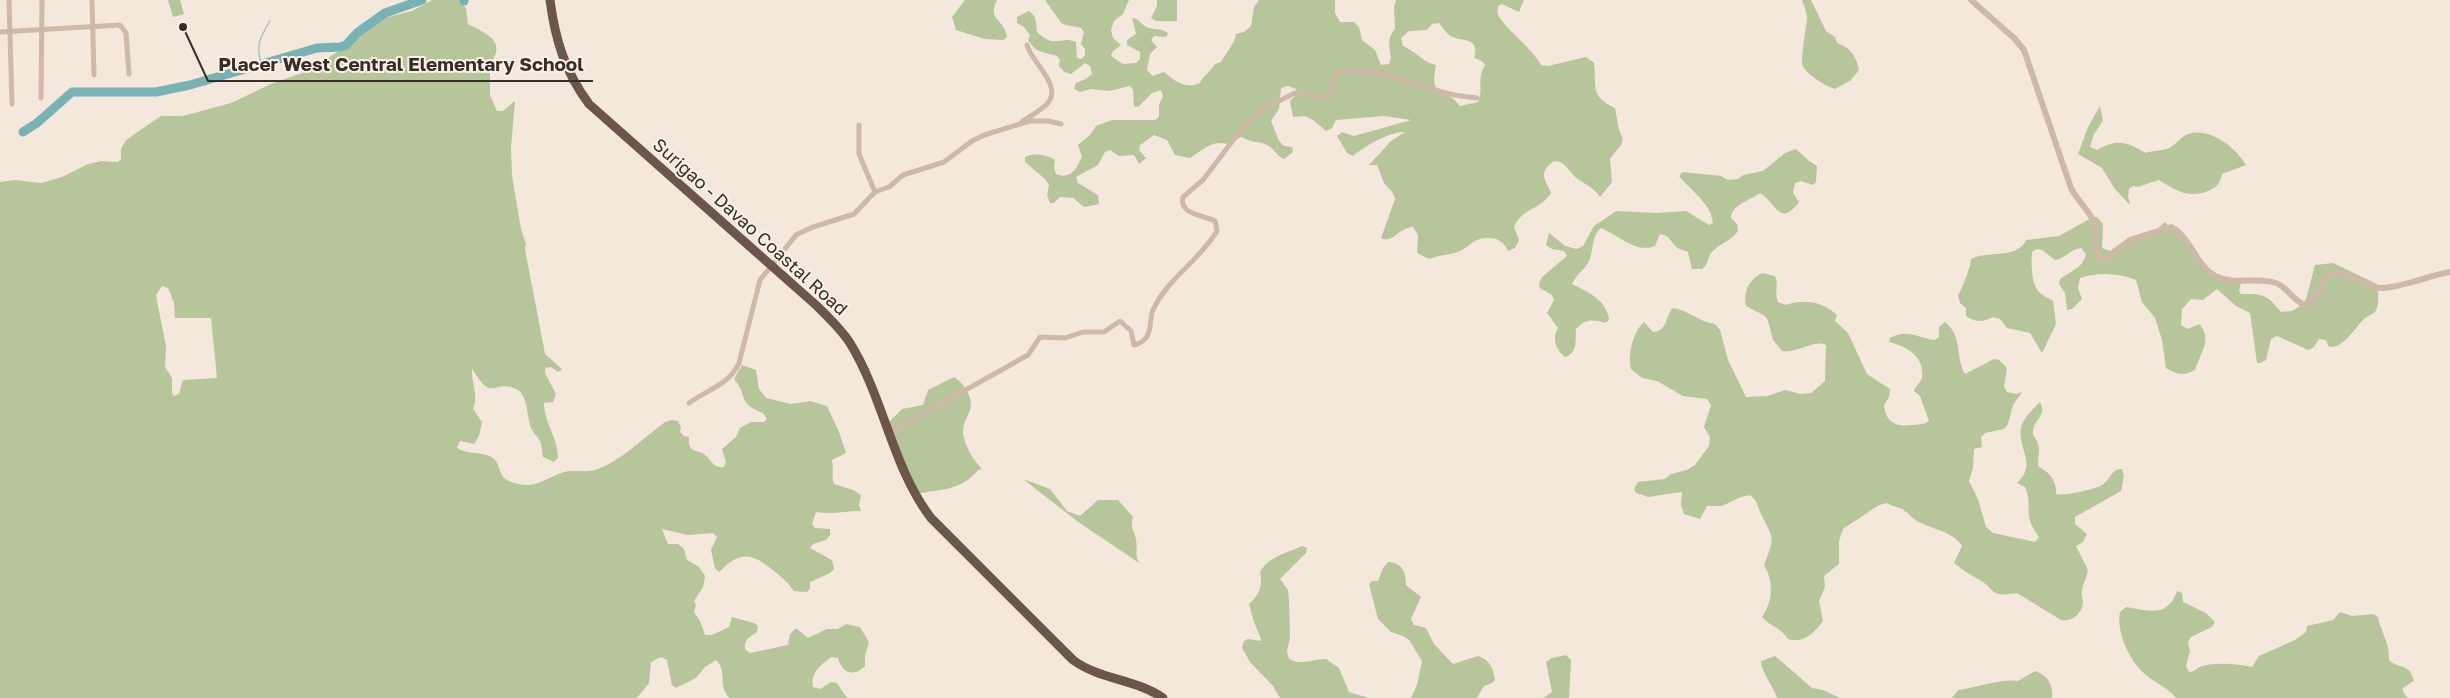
<svg xmlns="http://www.w3.org/2000/svg" width="2450" height="698" viewBox="0 0 2450 698" font-family="'Golos Text',sans-serif">
<style>
.green{fill:#b7c59b;fill-rule:evenodd}
.lines{fill:none;stroke-linecap:round;stroke-linejoin:round}
.stream{stroke:#78b2b4;stroke-width:1}
.river{stroke:#78b2b4;stroke-width:9}
.minor{stroke:#ceb8a7;stroke-width:5}
.tertiary{stroke:#ceb8a7;stroke-width:6}
.trunk{stroke:#6c554b;stroke-width:9}
.labels{text-anchor:middle;stroke-width:4;stroke-linejoin:round;paint-order:stroke}
.street-label{font-size:18px;fill:#392d28;stroke:#fbf3e9}
.leader{fill:none;stroke:#392d28;stroke-width:2}
.callout-dot{fill:#392d28;stroke:#fbf3e9;stroke-width:2}
.callout-label{font-size:19px;text-anchor:middle;font-weight:bold;fill:#392d28;stroke:#fbf3e9;stroke-width:4;stroke-linejoin:round;paint-order:stroke}
</style>
<rect width="100%" height="100%" fill="#f4e8dc"/>
<g class="green">
<path d="M168,0h12l4,14 -11,3z"/>
<path d="M432,0h27l7,8 2,16c19,10 39,17 22,40v31l7,16h6l12,-10 -4,46 1,29 9,53 5,15 -1,5 20,105 17,15 -4,3 -7,-5 -6,1v5l11,21 -3,8 -9,1c0,19 14,35 14,55l-4,4 -11,-5c-1,-5 -1,-11 -3,-16 -2,-4 -7,-8 -9,-13 -4,-10 -3,-34 -15,-39 -23,-11 -23,16 -44,-21 -1,15 7,26 1,41l9,13 -3,14 -5,8 -14,-3 -3,7c11,7 26,3 36,10 8,6 5,17 14,22 26,11 31,2 54,-7 11,-4 23,0 34,-3 23,-7 50,-33 70,-48l7,-2 6,1 3,6 -1,5 4,4 5,1c0,4 -1,9 3,12 3,3 8,2 12,5 7,5 9,15 20,13l2,-5 -4,-13 14,-12 4,-9 11,-6h13l3,-3 -4,-6c-26,-9 -15,-19 -29,-34l8,-14 14,5 3,19 7,9 25,6 19,-3 17,5 12,26 7,21 -14,7c2,8 -1,16 2,24l19,6 8,5 -2,10 2,6c-16,0 -30,4 -45,1l-4,12 3,4 15,1v6l-4,5 -13,4 -3,4 22,12 2,9 -4,4 -20,9v7l-3,3 -13,-1c-7,-10 -16,-17 -25,-24 -21,-16 -32,-13 -50,5l-4,-4 -4,-18 6,-13 -4,-4 -25,2 -26,-6 6,15h10l6,5 3,11 12,7 6,9 -2,11 -9,14 2,4 -2,7 6,9 5,14h7l17,-8 3,-10 22,6 4,3 -1,6c-7,5 -13,7 -12,17l5,4 38,-8 2,-11 6,-6 12,10 19,-9h11l8,-5 14,3 9,15 -4,14v10c-11,11 -23,8 -27,-8l-7,-1c-10,8 -21,15 -18,30l7,2 11,-7 6,1 10,15h-117c-13,-11 -2,-27 -14,-38l-11,7 -9,11 -20,10 -4,-3 -5,-25 -6,-3 -10,5 -2,21 -12,15h-637v-516l15,-2 26,3 21,-6 26,-13 13,-3 17,1 3,-3v-10l5,-9 35,-24h22l48,-13 40,-19 37,-13 49,-32 23,-20 32,-8zM162,286l6,2 6,15 1,15h36l6,60 -34,2 -4,14 -5,2 -2,-3v-15l-7,-11 1,-21 -9,-45 -1,-6z"/>
<path d="M965,0h32c-10,21 7,18 10,37l-4,3 -18,-1 -29,-9 -4,-13z"/>
<path d="M1045,0h84l-6,14 -9,7 -3,9 2,8 8,7 -8,6 -2,5 12,8 13,-1 4,-4v-7l-13,-7v-5l9,-6 -4,-16c8,0 9,8 17,10 8,2 13,0 19,5l-2,4 -12,-1 -3,4 6,7 -7,7 -3,16 6,6 11,-4c10,8 21,18 36,11 3,-8 10,-10 15,-19l6,-2c5,-9 14,-19 15,-28l8,-2 7,-6 3,-19 5,-7h76v13l5,9h14l5,5 3,13 13,10 6,15 8,-1 2,-6c-2,-11 -4,-20 4,-29l-1,-22 2,-7h128l-5,12 -17,-8 -4,2c0,2 -1,5 0,8 2,10 36,36 43,51l7,1 38,-9 8,6c3,23 -5,33 21,45l4,22 4,9 -2,6 -11,14 2,23 -12,15c-6,-9 -13,-12 -21,-17 -9,-5 -18,-28 -30,-15 -3,3 -5,6 -5,10 0,6 5,12 7,18 -8,15 -29,15 -37,34l5,13 -4,8 -7,3c-5,-13 -19,-16 -31,-11 -6,2 -10,8 -17,11 -10,4 -21,4 -31,8l-12,-6 1,-18 -5,-8c-15,1 -20,17 -32,11l14,-39 -2,-6 -9,-10 -7,-18h-8l22,-24 14,-9c-16,0 -40,14 -52,24l-6,-3 -10,-17 5,-4 12,4 57,-16 -27,-4 -48,4 -4,8 -6,3 -13,-11 -8,-4 -12,1 -3,-16 8,-8 -2,-4 -8,-3 -7,2 -2,21 -8,12 8,20 5,5 8,1 1,5 -9,7c-7,-3 -9,-9 -15,-13 -8,-5 -19,-3 -27,-9l-8,3 -3,4c-4,0 -8,-1 -12,-1 -11,0 -20,10 -29,15l-15,-3 -8,-15 -13,-5 -14,10 -1,5 7,8 -7,6 -5,-9 -15,1 -9,-6 -5,2 -7,13 -22,12 2,6 20,12 1,9 -15,3 -11,-9 -13,-1 -6,6h-4l-3,-8 2,-10 -4,-6 -20,-17v-5c8,-5 24,-2 30,3l-1,7 2,7c15,6 20,-5 26,-17l-4,-12 12,-10 6,-9 16,-6h43l4,-3v-12l4,-9 -2,-6 -9,3 -14,14 -4,-1 -1,-16 -3,-4 -21,5 -18,-2 -11,3 -6,-3 2,-6 10,-4 6,-5 -2,-8 -5,-3 -14,11 -7,-2 -5,-6 1,-6 -3,-4c-14,-4 -21,-3 -29,-16l2,-5 -6,-8 -7,-4v-6l12,-6c8,5 7,12 8,21 19,18 22,3 39,10l1,16 5,1 3,-4v-6l-4,-5 3,-12 -3,-4 -19,-4zM1439,23c3,3 6,9 10,12 10,8 32,0 25,23l8,3 3,4c-9,15 -1,23 -7,37l-18,4c-17,-22 -31,-6 -24,-41 -14,-3 -20,-14 -33,-19l-2,-8 8,-7 18,-1 5,-6z"/>
<path d="M1157,0h20v21h-21l-5,-3 6,-12z"/>
<path d="M1802,0h9l15,31 9,6 2,6c14,5 19,13 22,27l-8,10 -16,9c-9,-3 -28,-14 -32,-23 -3,-5 3,-38 4,-47 0,-6 -3,-13 -5,-19z"/>
<path d="M2100,106l3,15 -9,13 -4,13 7,3c20,-12 30,-8 49,3 7,-3 16,-2 23,-5 7,-3 11,-11 19,-14 22,-7 47,13 58,31l-24,9c-2,10 -5,13 -14,17 -20,8 -33,-1 -49,-11l-21,7 -5,-1 -4,3 -1,7 2,9 -15,-16 -13,-21 -24,-14 10,-27z"/>
<path d="M1796,149l13,12 8,5 -1,16 -3,3 -12,-4 -6,2 -2,10 6,9c-19,26 -23,1 -39,-9 -9,7 -29,12 -29,25l6,6 1,7c-7,10 -19,13 -26,21 -5,5 -3,12 -10,17h-10l-4,-17 -11,-4 -10,-12 -7,-2 -5,12c-19,8 -38,-12 -54,-18 -10,8 -7,22 -12,33 -4,9 -12,12 -17,23 16,8 35,16 37,36l-4,3c-12,-4 -20,-4 -29,6 -1,12 2,24 -11,28 -10,-8 -13,-19 -7,-29l-11,-15 7,-13 -2,-5 -12,-7 -1,-4 3,-7 25,-21 -3,-5 -12,-2 -6,-4 3,-12 16,13 12,3 6,-3 11,-20 22,-15 40,2 30,-2 23,14 4,-2c-2,-20 -22,-32 -34,-47l4,-4 38,4 7,4 10,-1 5,-4 20,-4 22,-18z"/>
<path d="M2093,217h4l6,7 -1,24 8,3 18,-13 29,-9 8,-7 51,53 25,8 -2,8 2,3c23,0 25,0 40,18l11,-1 13,-8 10,-38 18,-2 44,21c1,7 3,21 -2,28 -2,2 -7,4 -10,6 -11,10 -20,30 -36,29l-3,-7 -7,-1 -5,8 -6,3 -31,-14 -6,3 -5,21 -6,3h-3l-7,-50 -14,-7 -19,-17 -14,11 -12,-1 -9,10 -1,16 7,4 11,-5c14,15 1,29 -4,46 -12,6 -18,5 -29,-2l-4,-28 -7,-22 -13,-16 -6,-22c-18,-7 -38,-8 -56,-2l-2,10 4,11 -10,10 -5,1 -2,-17 -6,-9 1,-5c11,-8 23,-11 26,-25l-5,-6c-11,1 -16,11 -26,12l-13,-10 -5,-1 -5,3c-1,10 -1,32 7,40 4,4 10,6 14,9l3,23 -14,29 -12,-20 -23,-5 -7,-9 -7,-2c-10,5 -17,6 -27,-1v-8l-6,-5 -2,-7c3,-5 14,-32 13,-37 16,-9 46,1 55,-19l33,-4z"/>
<path d="M1762,273l13,3c4,9 -1,16 3,26l8,3c19,-6 35,-4 51,10l-2,6 13,12 19,41 23,15 -1,8 -5,8c2,18 12,22 29,20 6,-1 11,0 16,-4l-9,-25 -6,-5c1,-5 7,-9 8,-13 3,-22 -16,-32 -33,-36l1,-4c16,-10 29,0 45,2l4,-3v-10l6,-5c18,14 10,35 20,52l29,-15 5,1 8,8 -3,19 3,5 10,2 5,-2 -9,13 -5,19 -4,5 -19,4 -4,4 1,10 -8,2 -1,19 -4,13 9,18 8,28 7,6 42,9 4,-5c-18,-24 -5,-29 -14,-50l-8,-4c21,-19 0,-34 4,-55 2,-10 12,-19 19,-26 7,14 -5,16 -7,28 -1,7 4,8 5,14 3,9 -2,15 1,23 11,5 18,15 17,27 9,2 37,-4 46,-9 8,-5 10,-17 20,-16l2,7 -3,15 -46,26v7l12,10 -4,8 -7,4 12,24c-1,7 -5,13 -6,20 -1,4 1,8 1,12 -1,12 -11,20 -22,18l-44,-27c-29,5 -20,-4 -39,-14 -9,-5 -17,-10 -24,-16l8,-17c-9,-16 -35,-17 -48,-27 -3,-2 -6,-6 -9,-8 -5,-4 -12,-4 -18,-8l-8,2 -36,24 -4,12v23l-15,12 1,11 -6,14 4,20c-9,12 -20,23 -35,18 -7,-11 -18,-13 -26,-22 11,-17 12,-35 2,-52 10,-27 11,-23 -2,-49 -5,-9 -3,-14 -12,-21l-9,2 -19,9h-15l-7,13 -16,-5 -3,-9 1,-13 -34,5 -12,-4 -2,-4 4,-7 27,-3 6,-5 16,-4 8,-5 14,-19 1,-9 -6,-10 7,-22 -4,-6 -24,-3 -26,-15 -15,-3 -11,-9c-4,-12 2,-38 13,-47l9,10c15,-1 12,-16 20,-24 15,2 26,14 42,16l5,6 8,30 18,37 22,-1 17,-6 16,4 10,-1 14,-12 1,-36c-13,-6 -28,9 -44,6l-9,-11 -5,-19 -3,-5 -19,-10c-3,-15 3,-26 16,-33z"/>
<path d="M954,377c10,6 20,21 16,33 -3,8 -7,13 -7,22 1,13 10,28 19,37l-4,1c-16,21 -38,19 -62,24l-30,-69 16,-16 21,-4 5,-15z"/>
<path d="M1023,479l27,10 17,22 13,5 18,-16h20l15,17c-3,10 1,13 3,23 2,9 -2,14 3,23l-62,-42z"/>
<path d="M1302,546l5,2 -1,5 -26,26 8,11 1,11 1,37 -3,13 2,8c13,7 24,0 37,0l13,9 10,24 20,6h-89l-7,-12 -23,-24 -8,-14 2,-7 4,-2 12,2 1,-2 -7,-17 -5,-18c10,-9 14,-18 11,-32 8,-15 27,-19 42,-26z"/>
<path d="M1388,562c14,1 18,9 18,23l15,12 -10,22 3,6 12,3 8,16 19,20 25,-8c12,4 15,12 17,24l-3,3 -8,3 -7,12h-66l6,-13 5,-24 -13,-21 -6,-4 -12,-4 -13,-13 -9,-35 3,-3h6l5,-13z"/>
<path d="M2177,591l5,2 1,9 23,11 9,9 -3,5 -21,10 -3,5 2,9 -4,15 3,6c6,0 8,-5 14,-6 13,-4 36,-2 49,1l7,-11 36,-16 11,-8 1,-6 26,-6 7,-8 12,4 21,-2 5,3c3,16 12,26 11,43 11,10 20,2 25,21l-11,7v4l5,6h-232c-8,-11 -22,-15 -31,-24 -16,-13 -29,-43 -25,-62l6,-5c22,3 41,12 51,-16z"/>
<path d="M1566,655l5,5 -2,38h-26l9,-6 -6,-30 6,-4z"/>
<path d="M1775,656l37,32 11,2 17,8h-63c-4,-13 -15,-24 -16,-37z"/>
<path d="M2035,671c14,5 18,14 17,27h-100l6,-8c17,-2 45,-12 60,-9z"/>
</g>
<g class="lines">
<path class="stream" d="M261,64c-5,-21 -1,-26 9,-43"/>
<g class="river">
<path d="M464,1v-1"/>
<path d="M23,132l14,-9 35,-31h84l34,-7 127,-37 24,-1 5,-2 11,-12 28,-20 37,-13"/>
</g>
<g class="minor">
<path d="M9,0l3,104"/>
<path d="M92,0l2,75"/>
<path d="M0,32l120,-7 6,8 3,41"/>
<path d="M41,98l1,-98"/>
<path d="M1022,122c8,-6 18,-11 25,-18 17,-18 -16,-42 -20,-59"/>
<path d="M859,125v29l16,38"/>
<path d="M689,403c18,-13 41,-19 50,-40l21,-83 36,-45 17,-8 41,-13 21,-22 14,-5 14,-12 41,-13 28,-21 12,-6 46,-14h18l13,3"/>
<path d="M889,433l139,-78 12,-18 25,1 18,-6h21l16,-11 11,10 3,14c21,-5 14,-24 19,-35 14,-31 47,-50 64,-79l-2,-10c-11,-6 -36,-6 -32,-24l20,-17 34,-45 24,-25 34,-17 14,1 16,5 3,-2 9,-23c24,-13 86,14 113,20 9,2 18,3 27,4"/>
</g>
<path class="tertiary" d="M1971,0l44,39 9,11 47,138c6,13 21,24 24,38 2,11 -4,26 7,34l7,-2 21,-18 41,-13c20,10 24,38 44,49 20,10 41,0 61,7 11,4 16,16 27,21 17,-1 16,-23 29,-31 17,-2 31,14 48,15 18,1 50,-13 70,-16"/>
<path class="trunk" d="M550,0c5,39 15,72 39,104l228,202c11,11 24,23 33,37 34,55 42,124 81,175l142,142c27,20 63,19 90,38"/>
</g>
<g class="labels">
<g class="street-label">
<text transform="translate(750 227) rotate(42)" y="6">Surigao - Davao Coastal Road</text>
</g>
</g>
<path class="leader" d="M183 27L208 81H593"/>
<circle class="callout-dot" cx="183" cy="27" r="5"/>
<g class="callout-label">
<text x="401" y="71">Placer West Central Elementary School</text>
</g>
</svg>
